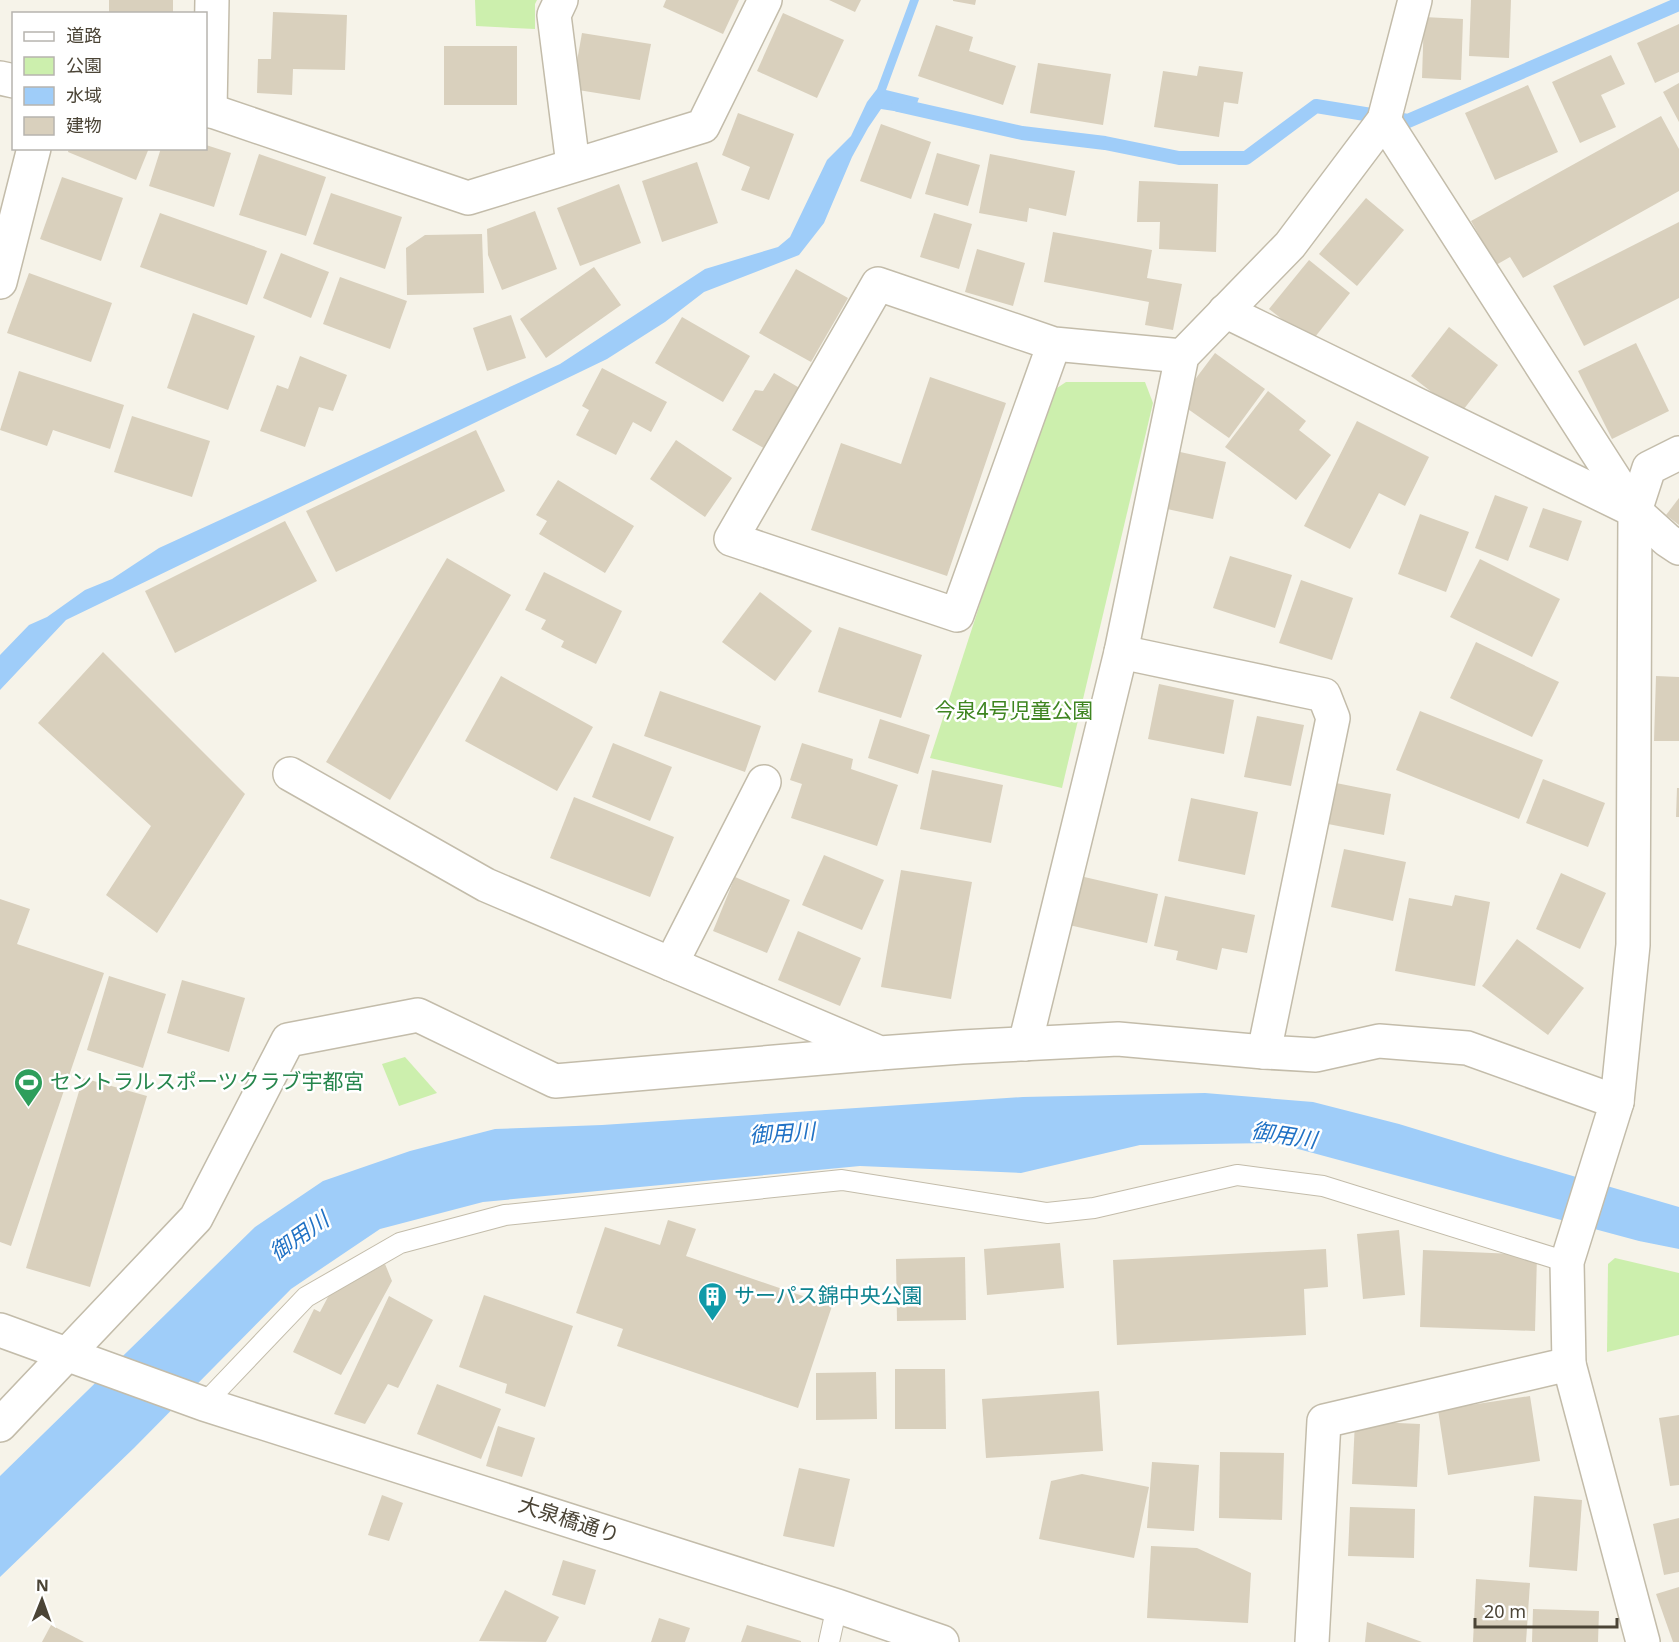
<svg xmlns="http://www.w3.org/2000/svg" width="1679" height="1642" viewBox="0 0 1679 1642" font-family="'Noto Sans','Noto Sans JP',sans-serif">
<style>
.green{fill:#ccefad}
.water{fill:#9fcdf9}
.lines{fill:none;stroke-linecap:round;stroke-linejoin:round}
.stream{stroke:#9fcdf9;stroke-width:14}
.building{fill:#d9d0bd}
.service-casing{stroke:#c3bcaa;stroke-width:22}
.minor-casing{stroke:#c3bcaa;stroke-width:36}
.tertiary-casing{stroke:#c3bcaa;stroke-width:36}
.service{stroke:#fff;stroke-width:20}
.minor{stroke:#fff;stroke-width:33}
.tertiary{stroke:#fff;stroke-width:33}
.labels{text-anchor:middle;stroke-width:5;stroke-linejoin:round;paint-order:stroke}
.park-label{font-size:21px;fill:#3f8521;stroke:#fff}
.leisure-label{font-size:21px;fill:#27864d;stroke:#fff;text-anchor:start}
.culture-label{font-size:21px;fill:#0d838f;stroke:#fff;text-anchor:start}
.street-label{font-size:21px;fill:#4b4436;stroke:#fff}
.water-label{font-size:22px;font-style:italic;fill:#2172c5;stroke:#fff}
</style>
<rect width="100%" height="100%" fill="#f6f3e9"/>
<g class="green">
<path d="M475,0h62l-2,4v25l-59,-3z"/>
<path d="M1066,382h79l8,21 -91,385 -132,-30 118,-364z"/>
<path d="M405,1057l32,36 -38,13 -17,-42z"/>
<path d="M1615,1258l64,15v62l-72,17 1,-88z"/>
</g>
<g class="water">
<path d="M910,0h9l-33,90 33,8 -6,16 -32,-5 -13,19 -16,29 -28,66 -25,32 -95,37 -39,30 -58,37 -541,261 -66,70v-35l29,-30 18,-8 38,-27 27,-11 47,-31 401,-184 145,-95 73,-22 12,-10 37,-77 24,-24 16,-34 10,-13z"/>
<path d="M1205,1093l108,9 86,22 105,32 175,51v42l-40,-8 -363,-98 -136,2 -119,28 -161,-7 -377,36 -103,27 -89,60 -157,159 -134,129v-101l255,-249 68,-46 87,-30 85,-22 107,-4 421,-28z"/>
</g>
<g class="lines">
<path class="stream" d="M898,105l124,28 83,10 74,15h67l70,-52 92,15 271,-117"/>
</g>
<g class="building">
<rect x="109" y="0" width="64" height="14"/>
<path d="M666,0h73l-16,34 -60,-27z"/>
<path d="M829,0h32l-6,12z"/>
<path d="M953,0h23l-1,5 -22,-4z"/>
<path d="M1471,0h40l-2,58 -40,-2z"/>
<path d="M273,12l74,3 -2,55 -52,-1 -1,26 -35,-2 1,-34h13z"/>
<path d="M783,13l61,27 -27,58 -60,-27z"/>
<path d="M1424,17l39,2 -2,61 -39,-2z"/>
<path d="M1679,24v48l-24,11 -18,-40z"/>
<path d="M936,25l37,12 -4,14 47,15 -13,39 -85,-29z"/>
<path d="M582,33l69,11 -11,56 -68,-11z"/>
<rect x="444" y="46" width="73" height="59"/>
<path d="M1611,55l14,29 -24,11 15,32 -36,16 -28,-61z"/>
<path d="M1038,63l73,11 -8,51 -73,-12z"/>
<path d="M1199,66l44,6 -5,32 -14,-2 -5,35 -65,-10 9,-56 34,5z"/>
<path d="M1679,83v39l-16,-30z"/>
<path d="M1528,85l30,67 -63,28 -30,-67z"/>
<path d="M738,113l56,21 -25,66 -28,-10 9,-23 -28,-12z"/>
<path d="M1661,116l18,33v42l-156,87 -13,-21 -14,8 -25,-44z"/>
<path d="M881,124l50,18 -20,57 -51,-18z"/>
<path d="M206,145l25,8 -17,54 -65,-21 12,-38h45z"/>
<path d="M69,148h80l-13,32 -68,-28z"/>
<path d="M937,153l43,12 -12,41 -43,-12z"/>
<path d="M259,154l67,23 -20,59 -67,-21z"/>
<path d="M990,154l85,17 -9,45 -37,-8 -2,14 -48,-9z"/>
<path d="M697,162l21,61 -56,19 -20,-61z"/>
<path d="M62,177l61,21 -22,63 -61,-22z"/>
<path d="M1139,181l79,3 -2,68 -57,-3 1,-27h-23z"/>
<path d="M619,184l22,59 -61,23 -23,-58z"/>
<path d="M331,193l71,24 -17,52 -72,-25z"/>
<path d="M1366,198l38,32 -47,56 -38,-32z"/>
<path d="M535,211l22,58 -55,21 -14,-35 -1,-26z"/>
<path d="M160,213l107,38 -20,54 -107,-38z"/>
<path d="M934,213l38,11 -13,45 -39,-12z"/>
<path d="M1679,222v76l-95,48 -31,-60z"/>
<path d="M1053,232l99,18 -5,28 35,6 -9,46 -28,-5 4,-23 -105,-20z"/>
<path d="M482,234l2,59 -77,2 -1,-47 19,-13z"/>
<path d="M977,249l48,14 -12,43 -48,-14z"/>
<path d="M281,253l48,19 -18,46 -48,-20z"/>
<path d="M1309,260l41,33 -39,49 -42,-33z"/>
<path d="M594,267l27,38 -75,53 -26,-39z"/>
<path d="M796,269l52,29 -37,64 -52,-29z"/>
<path d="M29,273l83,30 -21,59 -84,-29z"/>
<path d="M340,277l67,24 -17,48 -67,-25z"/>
<path d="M193,313l62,23 -27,74 -61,-22z"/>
<path d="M511,315l15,43 -39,13 -14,-43z"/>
<path d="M682,317l68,39 -27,46 -68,-39z"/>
<path d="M1449,327l49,38 -38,49 -49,-38z"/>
<path d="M1636,343l33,68 -57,28 -34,-68z"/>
<path d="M1215,353l50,36 -36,49 -51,-36z"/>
<path d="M300,356l47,19 -14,36 -14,-4 -14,40 -45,-16 17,-46 11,4z"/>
<path d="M602,368l65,34 -16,30 -18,-10 -17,33 -40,-20 13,-25 -7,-4z"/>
<path d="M19,371l105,34 -14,44 -57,-19 -6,16 -47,-16z"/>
<path d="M774,373l29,17 -36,60 -35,-20 23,-40 8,1z"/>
<path d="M930,377l76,26 -59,173 -136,-46 30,-87 60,21z"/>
<path d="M1268,391l38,30 -7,9 32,25 -35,45 -71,-53z"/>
<path d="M132,416l78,25 -18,56 -78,-25z"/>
<path d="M1357,421l72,36 -24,49 -26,-13 -29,56 -46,-23z"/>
<path d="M476,430l29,61 -169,81 -30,-61z"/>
<path d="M676,440l56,38 -27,39 -55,-38z"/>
<path d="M1171,450l55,12 -13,57 -55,-12z"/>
<path d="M558,480l76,46 -29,47 -66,-39 8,-13 -11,-6z"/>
<path d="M1495,495l33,12 -20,54 -33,-13z"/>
<path d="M1679,498v27l-13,-10z"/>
<path d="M1543,508l39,13 -14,40 -39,-14z"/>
<path d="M1420,514l49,18 -23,60 -48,-18z"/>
<path d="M285,521l32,60 -142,72 -30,-62z"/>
<path d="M1230,556l62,19 -17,53 -62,-20z"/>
<path d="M447,558l64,37 -121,205 -64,-38z"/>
<path d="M1480,559l80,40 -28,58 -82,-40z"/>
<path d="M544,572l78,39 -26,53 -35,-17 3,-6 -23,-12 5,-9 -21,-10z"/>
<path d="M1301,580l52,18 -21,62 -53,-17z"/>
<path d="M760,592l52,39 -37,50 -53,-39z"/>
<path d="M839,627l83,28 -21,63 -83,-26z"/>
<path d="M1476,642l83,40 -27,55 -82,-39z"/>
<path d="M103,652l142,142 -88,139 -51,-38 45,-69 -113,-103z"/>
<path d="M501,676l92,51 -36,64 -92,-50z"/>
<path d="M1656,676l23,1v64h-25z"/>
<path d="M1159,684l75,16 -10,54 -76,-15z"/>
<path d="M660,691l101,35 -16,46 -101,-36z"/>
<path d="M1420,711l123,49 -24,59 -123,-49z"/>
<path d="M1257,716l47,9 -13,61 -47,-9z"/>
<path d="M880,719l50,16 -12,39 -50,-16z"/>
<path d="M613,743l59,24 -22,54 -58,-24z"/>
<path d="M802,743l51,16 -2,10 47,16 -21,61 -86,-28 11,-34 -12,-4z"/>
<path d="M932,770l71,15 -12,58 -71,-14z"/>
<path d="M1543,779l62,24 -17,44 -62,-24z"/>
<path d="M1331,782l60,12 -7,41 -61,-12z"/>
<path d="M1677,788h2v29h-3z"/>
<path d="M574,797l100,40 -24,60 -100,-39z"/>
<path d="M1191,798l67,14 -13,63 -67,-14z"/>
<path d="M1344,849l62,13 -13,59 -62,-14z"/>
<path d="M824,855l60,25 -22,50 -60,-25z"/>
<path d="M901,870l71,12 -21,117 -70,-12z"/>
<path d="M1561,873l45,20 -26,56 -44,-20z"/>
<path d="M1080,876l78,18 -11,49 -78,-18z"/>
<path d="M735,877l55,23 -23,53 -54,-22z"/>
<path d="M1455,895l35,7 -15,84 -80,-15 14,-73 43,8z"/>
<path d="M1165,896l90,19 -8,38 -25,-5 -5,22 -41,-10 2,-9 -24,-5z"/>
<path d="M0,899l30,10 -13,35 87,29 -93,273 -11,-4z"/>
<path d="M798,931l63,27 -21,48 -62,-26z"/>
<path d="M1517,939l67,49 -36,47 -66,-49z"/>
<path d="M109,976l57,18 -23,74 -56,-18z"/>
<path d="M182,980l63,18 -16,54 -62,-19z"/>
<path d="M83,1078l64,18 -57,191 -64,-19z"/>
<path d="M668,1220l28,9 -10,27 146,50 -34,102 -181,-62 6,-17 -47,-16 29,-86 55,18z"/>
<path d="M1399,1230l6,65 -42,4 -6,-65z"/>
<path d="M1060,1243l4,45 -77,7 -3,-46z"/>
<path d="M1326,1249l2,38 -24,2 2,46 -189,10 -4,-85z"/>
<path d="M1423,1250l114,5 -2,76 -115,-4z"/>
<path d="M965,1257l1,63 -69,1 -1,-62z"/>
<path d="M385,1264l7,17 -51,94 -48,-23 21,-43 6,3 9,-17z"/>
<path d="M484,1295l89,31 -28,81 -40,-14 2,-9 -48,-17z"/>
<path d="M389,1296l44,24 -35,68 -10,-4 -23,40 -31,-10z"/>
<path d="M895,1369h50l1,60h-51z"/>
<path d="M876,1372l1,47 -61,1v-47z"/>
<path d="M437,1384l64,25 -20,50 -64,-25z"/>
<path d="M1099,1391l4,60 -117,7 -4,-59z"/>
<path d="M1530,1396l10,65 -92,14 -10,-65z"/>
<path d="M1679,1415v70l-9,1 -11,-68z"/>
<path d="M1355,1421l65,3 -3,63 -65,-3z"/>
<path d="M498,1426l37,12 -13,39 -36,-11z"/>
<path d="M1220,1452l64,1 -2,67 -63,-2z"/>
<path d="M1152,1462l47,3 -5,66 -47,-3z"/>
<path d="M799,1468l51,11 -16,68 -51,-11z"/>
<path d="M1082,1474l67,13 -15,71 -95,-19 12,-58z"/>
<path d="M382,1495l21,8 -14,38 -21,-6z"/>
<path d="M1534,1496l48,4 -5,71 -48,-4z"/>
<path d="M1350,1507l65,2 -1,49 -66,-2z"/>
<path d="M1679,1518v54l-15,3 -11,-51z"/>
<path d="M1151,1546l46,2 54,25 -3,50 -101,-5z"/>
<path d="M563,1560l33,10 -11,35 -33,-10z"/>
<path d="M1476,1579l54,4 -4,59h-53z"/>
<path d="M1679,1587v55h-6l-17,-48z"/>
<path d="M505,1590l54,27 -13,25 -67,-1z"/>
<path d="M1533,1609l66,2 -1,31h-66z"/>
<path d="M659,1618l31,10 -5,14h-34z"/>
<path d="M1367,1622l55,20h-57z"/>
<path d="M51,1625l33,17h-42z"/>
<path d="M747,1625l54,16v1h-60z"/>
</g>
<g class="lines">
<defs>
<g id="service">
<path d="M204,1404l102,-107 94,-54 105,-28 337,-35 205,33 47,-5 143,-33 86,11 244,76"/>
<path d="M829,1642l8,-36"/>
</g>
<g id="minor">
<path d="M561,0l-7,15 19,150"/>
<path d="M0,78l14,3"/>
<path d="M206,109l262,89 235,-72 62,-126"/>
<path d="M210,111l2,-111"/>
<path d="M1384,120l251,391 32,29 12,8"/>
<path d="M0,282l34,-134"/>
<path d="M1225,311l410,200"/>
<path d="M1054,344l-97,271 -226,-76 147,-255 176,60 128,12"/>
<path d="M1121,652l203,43 9,23 -69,334 52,3 63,-14 88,7 150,54 -50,160 2,102 -245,57 -12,221"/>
<path d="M290,774l196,111 185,79"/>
<path d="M764,782l-93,182 209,89 82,-6 156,-8 146,13"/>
<path d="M1025,1044l96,-392 61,-296 108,-111 94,-125 31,-120"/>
<path d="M1617,1102l16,-157 2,-434 14,-43 30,-15"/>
<path d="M1569,1364l74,278"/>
<path d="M0,1425l196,-207 92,-178 130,-25 137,66 325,-28"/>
</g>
<path id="tertiary" d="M0,1330l204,74 633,202 105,36"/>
</defs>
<use href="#service" class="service-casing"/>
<use href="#minor" class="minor-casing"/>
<use href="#tertiary" class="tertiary-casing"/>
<use href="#service" class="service"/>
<use href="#minor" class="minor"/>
<use href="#tertiary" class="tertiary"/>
</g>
<defs>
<symbol id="stadium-pin" viewBox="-11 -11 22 30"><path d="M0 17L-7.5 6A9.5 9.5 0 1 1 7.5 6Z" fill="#2e9e5b" stroke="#fff"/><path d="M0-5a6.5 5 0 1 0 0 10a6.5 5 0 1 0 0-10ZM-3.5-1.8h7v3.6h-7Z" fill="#fff"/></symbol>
<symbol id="building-pin" viewBox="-11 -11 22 30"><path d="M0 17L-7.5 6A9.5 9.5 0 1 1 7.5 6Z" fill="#0f9aa8" stroke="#fff"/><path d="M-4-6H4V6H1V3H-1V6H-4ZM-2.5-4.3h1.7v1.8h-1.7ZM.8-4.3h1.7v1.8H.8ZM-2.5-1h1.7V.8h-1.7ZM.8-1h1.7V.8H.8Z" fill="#fff"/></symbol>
</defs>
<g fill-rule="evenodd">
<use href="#stadium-pin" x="12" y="1066" width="33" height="45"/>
<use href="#building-pin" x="696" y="1280" width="33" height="45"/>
</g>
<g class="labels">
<g class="park-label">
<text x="1014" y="718">今泉4号児童公園</text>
</g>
<g class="leisure-label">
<text x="50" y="1089">セントラルスポーツクラブ宇都宮</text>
</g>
<g class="culture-label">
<text x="734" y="1303">サーパス錦中央公園</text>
</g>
<g class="street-label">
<text transform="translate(569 1520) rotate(18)" y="7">大泉橋通り</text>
</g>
<g class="water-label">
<text transform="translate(782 1133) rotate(-4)" y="8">御用川</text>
<text transform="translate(1284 1135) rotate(9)" y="8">御用川</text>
<text transform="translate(299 1236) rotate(-35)" y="8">御用川</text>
</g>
</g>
<rect x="12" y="12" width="195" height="138" fill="#ffffff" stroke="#b7b4af" stroke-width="1.5"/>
<rect x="24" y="32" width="30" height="9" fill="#ffffff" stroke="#b7b4af" stroke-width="1.5"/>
<text x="66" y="42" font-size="18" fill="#4b4436">道路</text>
<rect x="24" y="57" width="30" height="18" fill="#ccefad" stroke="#b7b4af" stroke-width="1.5"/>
<text x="66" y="72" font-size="18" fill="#4b4436">公園</text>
<rect x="24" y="87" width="30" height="18" fill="#9fcdf9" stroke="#b7b4af" stroke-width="1.5"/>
<text x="66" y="102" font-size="18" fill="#4b4436">水域</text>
<rect x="24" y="117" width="30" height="18" fill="#d9d0bd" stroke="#b7b4af" stroke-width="1.5"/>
<text x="66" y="132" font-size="18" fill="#4b4436">建物</text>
<g transform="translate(42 1600) rotate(1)" stroke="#ffffff" stroke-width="4.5" paint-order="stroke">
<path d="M0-4.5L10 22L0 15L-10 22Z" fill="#4b4436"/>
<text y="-9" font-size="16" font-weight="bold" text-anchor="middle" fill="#4b4436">N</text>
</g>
<path d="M1475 1618v9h142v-9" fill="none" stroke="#4b4436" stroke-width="3"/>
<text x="1484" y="1618" font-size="18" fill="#4b4436" stroke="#ffffff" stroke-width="4.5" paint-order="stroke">20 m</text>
</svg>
